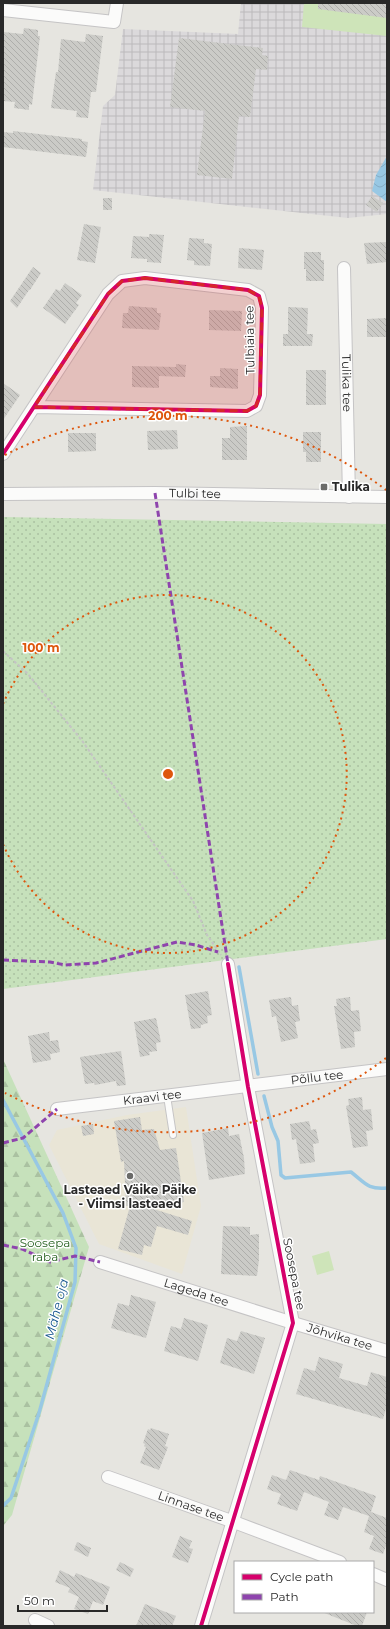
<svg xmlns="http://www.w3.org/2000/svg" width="390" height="1629" viewBox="0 0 390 1629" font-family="Montserrat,sans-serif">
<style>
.industrial{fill:url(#industrial-grid)}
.education{fill:#e9e5d6}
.grass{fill:url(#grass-dots)}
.forest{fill:url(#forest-firs)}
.pitch{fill:#cee4b9}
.water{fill:url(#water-waves)}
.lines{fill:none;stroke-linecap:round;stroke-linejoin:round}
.stream{stroke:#98c8e4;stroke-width:3.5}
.building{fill:url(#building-back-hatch)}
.service-casing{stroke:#c5c4c5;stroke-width:8}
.minor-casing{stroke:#c5c4c5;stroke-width:14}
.path{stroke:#c4c4c4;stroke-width:2;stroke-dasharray:3 2;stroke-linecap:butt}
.service{stroke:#fbfbfa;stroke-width:6}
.minor{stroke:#fbfbfa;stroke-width:12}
.quiet{stroke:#8e44ad;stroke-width:3;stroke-dasharray:6 3;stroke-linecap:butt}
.cycleway-casing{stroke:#fff;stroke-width:6}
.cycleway{stroke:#d6006c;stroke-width:4}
.marked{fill:#d62828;fill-opacity:0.2;stroke:#d62828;stroke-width:3;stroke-dasharray:8 5;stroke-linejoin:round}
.ring{fill:none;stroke:#de570d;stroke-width:2;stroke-dasharray:2 4}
.poi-dot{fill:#6b6b69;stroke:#fff;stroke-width:1.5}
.labels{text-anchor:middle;stroke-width:3;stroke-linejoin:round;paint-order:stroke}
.street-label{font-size:12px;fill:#292929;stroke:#fff}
.poi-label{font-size:12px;font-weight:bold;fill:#292929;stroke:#fff;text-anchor:start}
.park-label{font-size:12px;fill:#25601f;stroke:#fff}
.water-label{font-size:13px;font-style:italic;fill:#18588f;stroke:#fff}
.centre{fill:#de570d;stroke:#fff;stroke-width:2}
.ring-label{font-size:12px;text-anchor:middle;font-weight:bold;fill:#de570d;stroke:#fff;stroke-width:3;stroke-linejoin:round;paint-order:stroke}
</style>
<defs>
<pattern id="industrial-grid" width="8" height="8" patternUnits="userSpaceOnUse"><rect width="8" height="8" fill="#dbd9db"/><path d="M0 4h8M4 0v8" fill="none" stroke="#bcbabc"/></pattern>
<pattern id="grass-dots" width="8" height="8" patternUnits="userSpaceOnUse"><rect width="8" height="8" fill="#c6e1bb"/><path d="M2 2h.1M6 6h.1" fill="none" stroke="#aac1a1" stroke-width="1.8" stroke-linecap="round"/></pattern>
<pattern id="forest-firs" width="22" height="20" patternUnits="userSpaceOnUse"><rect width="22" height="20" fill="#c6e1bb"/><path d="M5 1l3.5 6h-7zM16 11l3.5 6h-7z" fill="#aac1a1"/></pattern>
<pattern id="water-waves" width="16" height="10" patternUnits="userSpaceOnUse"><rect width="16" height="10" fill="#98c8e4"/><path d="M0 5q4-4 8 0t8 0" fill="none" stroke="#83acc4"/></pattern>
<pattern id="building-back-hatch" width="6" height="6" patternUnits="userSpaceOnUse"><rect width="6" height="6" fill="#cbcbc7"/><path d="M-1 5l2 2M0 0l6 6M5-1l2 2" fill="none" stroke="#aeaeab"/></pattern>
</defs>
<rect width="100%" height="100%" fill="#e6e5e0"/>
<path class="industrial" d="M241,3h146v211l-39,4 -255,-28 10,-84 12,-11 8,-66 115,5z"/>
<path class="education" d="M186,1107l15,99 -19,68 -83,-30 -50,-99 8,-15 70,-15z"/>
<path class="grass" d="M3,517l384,7v415l-384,50z"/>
<path class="forest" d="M3,1059l86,188 -77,268 -9,11z"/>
<g class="pitch">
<path d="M304,3h83v33l-85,-9z"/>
<path d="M329,1251l5,19 -17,5 -5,-19z"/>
</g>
<path class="water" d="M387,156v46l-15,-11 4,-16z"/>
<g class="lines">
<g class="stream">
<path d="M239,967l19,107"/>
<path d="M264,1096l8,31 6,14 3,34 4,3 66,-6c14,11 17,18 36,16"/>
<path d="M3,1100l60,113 13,35 -1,34 -36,131 -28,85 -8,8"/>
</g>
</g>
<g class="building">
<path d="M318,3h69v15l-69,-9z"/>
<path d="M24,28l14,2v6h2l-8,69 -3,-1v6l-15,-2 1,-6 -12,-1v-69l20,2z"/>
<path d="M86,34l17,2 -7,56h-5l-3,26 -12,-1 1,-6 -26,-3 5,-36h2l3,-33 24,3z"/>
<path d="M179,38l84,10 -1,7 6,1 -1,14 -11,-1 -6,48 -11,-1 -7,63 -35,-4 8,-64 -35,-4z"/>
<path d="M13,131l69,8v2l6,1 -2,15 -83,-10v-15l10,1z"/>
<path d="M372,196l11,7 -6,9 -11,-7z"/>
<rect x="103" y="198" width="9" height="12"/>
<path d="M84,224l17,3 -6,36 -18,-3z"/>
<path d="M149,234l15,1 -3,28 -14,-1v-3l-16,-1 2,-22 16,1z"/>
<path d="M189,238l15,1v4l8,1 -2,22 -16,-1v-4l-7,-1z"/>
<path d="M387,242v20l-20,2 -3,-21z"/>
<path d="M239,248l25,2 -2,20 -24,-2z"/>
<path d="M304,252h17v8h3v21h-18v-12h-2z"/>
<path d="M33,267l8,6 -11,17h-1l-12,18 -7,-7z"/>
<path d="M65,283l17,12 -6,8 3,2 -14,19 -22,-16 13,-19 4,2z"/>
<path d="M129,306l28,2v5h4l-2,17 -37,-2 1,-15h5z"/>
<path d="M288,307l20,1 -1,26h6l-1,12h-29v-12h5z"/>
<path d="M209,310l33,1 -1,20 -32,-1z"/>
<path d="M387,318v19h-20v-18z"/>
<path d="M176,364l10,1 -1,12 -26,-1v12l-27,-1v-21l44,1z"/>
<path d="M220,368l18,1v20l-28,-2v-11h10z"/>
<rect x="306" y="370" width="20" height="35"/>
<path d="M3,383l17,12 -17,25z"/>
<path d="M247,426v34h-25v-22h8v-11z"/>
<path d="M177,430l1,19 -30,1 -1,-19z"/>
<path d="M303,432h18v30h-15v-10h-3z"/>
<path d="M68,433h28v18l-28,1z"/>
<path d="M208,991l4,24 -5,1 1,7 -7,2v3l-10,1 -6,-34z"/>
<path d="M291,997l1,9 6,-1 2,16 -5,1 3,16 -17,4 -5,-26 -4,1 -3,-17z"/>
<path d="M350,997l1,14 8,-1 2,21 -7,1 1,15 -14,2 -7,-43h3l-1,-7z"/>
<path d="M156,1018l5,24 -5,1 1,8 -8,1 1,3 -10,2 -6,-35z"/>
<path d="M49,1032l1,9 8,-1 2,12 -10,2 1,6 -18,3 -5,-27z"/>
<path d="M121,1051l5,34 -9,1 -1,-5 -21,4 -1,-2 -9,1 -5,-27z"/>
<path d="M362,1097l1,13 8,-1 2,21 -7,1 2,15 -15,2 -7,-42 3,-1 -1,-6z"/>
<path d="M140,1117l2,13 12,-1 6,21 16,-2 8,54 -37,5 45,14 -4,14 -31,-9 -6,21 -7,-2 -2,10 -24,-6 12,-43h-4l-2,-45 -3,1 -7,-41z"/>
<path d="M309,1121l2,9 5,-1 3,14 -6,1 2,18 -15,2 -4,-25 -4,1 -2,-16z"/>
<path d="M93,1124l1,10 -11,2 -2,-10z"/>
<path d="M228,1128l1,8 10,-2 5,24 1,16 -36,6 -7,-47z"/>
<path d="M223,1226l27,1v8l9,-1v25l-2,17 -36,-2z"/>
<path d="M131,1295l25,7 -10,36 -35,-10 7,-25 11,3z"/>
<path d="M184,1318l24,7 -10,36 -34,-10 7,-25 10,3z"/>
<path d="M241,1331l24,7 -11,36 -34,-11 7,-25 10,3z"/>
<path d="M319,1357l24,7 -4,14 28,8 4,-14 16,5v28l-4,14 -87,-25 8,-26 11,3z"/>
<path d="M151,1428l18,6 -4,12 3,1 -9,23 -19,-7 6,-16 -2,-1 1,-2 -2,-1 5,-14 2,1z"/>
<path d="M290,1470l29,10 1,-4 56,20 -5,16 16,6v25l-4,11 -14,-5 5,-13 -10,-4 5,-16 -26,-9 -5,13 -14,-5 5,-13 -25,-10 -7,19 -20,-7 4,-10 -14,-5 5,-14 14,5z"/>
<path d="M180,1536l12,5 -3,7 4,1 -5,14 -16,-6z"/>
<path d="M77,1542l14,6 -3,9 -14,-7z"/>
<path d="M120,1562l14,7 -4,8 -14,-7z"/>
<path d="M60,1570l14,7 2,-4 34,14 -7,18 -10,-4 -5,13 -14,-5 5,-12 -11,-5 2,-4 -15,-6z"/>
<path d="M145,1604l31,12 -4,10h-36z"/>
<path d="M322,1612h45l-5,14h-5z"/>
</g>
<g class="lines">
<defs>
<path id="service" d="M167,1096l6,39"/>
<g id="minor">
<path d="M3,10l111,12 3,-19"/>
<path id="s1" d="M344,268l5,229"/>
<path d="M3,454l105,-160 14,-13 23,-3 103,12 11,6 3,12 -2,87 -4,11 -9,5 -213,-4"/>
<path id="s2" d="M3,494l152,-1 232,4"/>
<path id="s3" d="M57,1109l330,-40"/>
<path id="s4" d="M100,1262l193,61 94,28"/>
<path id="s5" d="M108,1477l126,45 106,40"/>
<path d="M373,1574l14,6"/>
<path d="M35,1620l13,6"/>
<path d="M201,1626l92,-303 -45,-236 -20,-123"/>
</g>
</defs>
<use href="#service" class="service-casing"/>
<use href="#minor" class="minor-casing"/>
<path class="path" d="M3,651l25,23 55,68 110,159 14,34 14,20"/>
<use href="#service" class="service"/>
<use href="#minor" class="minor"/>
<g class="quiet">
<path d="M155,493l73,471"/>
<path d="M3,960l47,2 15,3 31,-2 81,-21 19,3 22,7"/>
<path d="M3,1143l20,-5 34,-29"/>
<path d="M3,1245l19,4 28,13 25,-6 25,6"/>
</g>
<defs>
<g id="cycleway">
<path d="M3,454l105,-160 14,-13 23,-3 103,12 11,6 3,12 -2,87 -4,11 -9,5 -213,-4"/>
<path d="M201,1626l92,-303 -45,-236 -20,-123"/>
</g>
</defs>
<use href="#cycleway" class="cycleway-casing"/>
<use href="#cycleway" class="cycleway"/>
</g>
<path class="marked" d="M145,278l103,12 11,6 3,12 -2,87 -4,11 -9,5 -213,-4 74,-113 14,-13z"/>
<g class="ring">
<path d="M3 704A179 179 0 1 1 3 844"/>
<path d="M386 1058A358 358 0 0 1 5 1093M5 455A358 358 0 0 1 386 490"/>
</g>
<g class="poi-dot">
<rect x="320" y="483" width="8" height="8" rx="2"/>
<circle cx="130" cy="1176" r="4"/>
</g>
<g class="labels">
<g class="street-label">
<text transform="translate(250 340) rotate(-91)" y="4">Tulbiaia tee</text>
<text dy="4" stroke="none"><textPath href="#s1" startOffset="115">Tulika tee</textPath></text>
<text dy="4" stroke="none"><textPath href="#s2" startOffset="192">Tulbi tee</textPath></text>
<text dy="4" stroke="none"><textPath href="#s3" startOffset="262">Põllu tee</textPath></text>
<text dy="4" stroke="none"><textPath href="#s3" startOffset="96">Kraavi tee</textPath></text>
<text transform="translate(294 1274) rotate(79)" y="4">Soosepa tee</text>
<text dy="4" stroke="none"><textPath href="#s4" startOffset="101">Lageda tee</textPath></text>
<text dy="4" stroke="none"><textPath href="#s4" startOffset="251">Jõhvika tee</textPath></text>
<text dy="4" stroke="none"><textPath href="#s5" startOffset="88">Linnase tee</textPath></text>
</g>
<g class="poi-label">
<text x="332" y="491">Tulika</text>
<text x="130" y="1194" text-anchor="middle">Lasteaed Väike Päike<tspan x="130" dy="14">- Viimsi lasteaed</tspan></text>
</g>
<g class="park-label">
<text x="45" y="1247">Soosepa<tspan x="45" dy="14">raba</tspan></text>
</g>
<g class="water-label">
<text transform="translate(56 1309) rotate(-76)" y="5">Mähe oja</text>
</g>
</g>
<circle cx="168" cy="774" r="6" class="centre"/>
<g class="ring-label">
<text x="168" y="420">200 m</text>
<text x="41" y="652">100 m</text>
</g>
<rect width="390" height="1629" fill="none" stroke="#292929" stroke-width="8"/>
<rect x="234" y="1561" width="140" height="52" fill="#ffffff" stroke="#a9a9a9"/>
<rect x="242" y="1574" width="20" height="6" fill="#d6006c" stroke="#a9a9a9"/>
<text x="270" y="1581" font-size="12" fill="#292929">Cycle path</text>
<rect x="242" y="1594" width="20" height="6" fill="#8e44ad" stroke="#a9a9a9"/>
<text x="270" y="1601" font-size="12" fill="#292929">Path</text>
<path d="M18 1605v6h89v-6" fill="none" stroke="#292929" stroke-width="2"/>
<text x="24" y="1605" font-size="12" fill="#292929" stroke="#ffffff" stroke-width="3" paint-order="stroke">50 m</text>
</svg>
